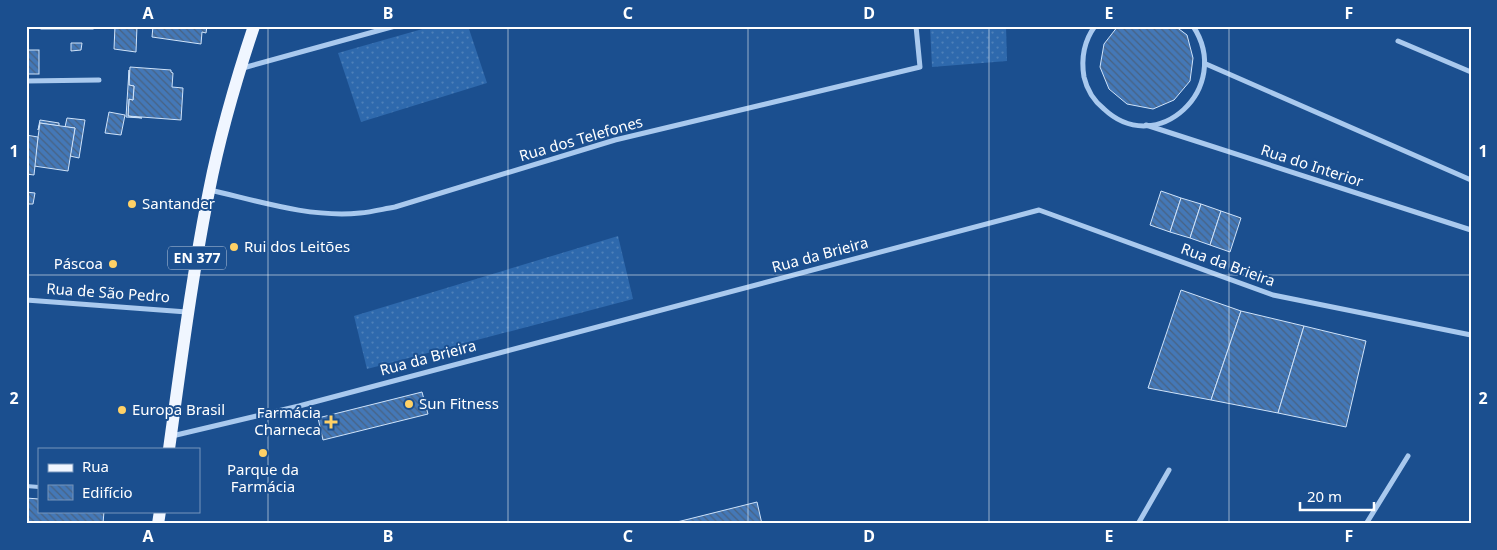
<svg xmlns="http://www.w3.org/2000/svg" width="1497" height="550" viewBox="0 0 1497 550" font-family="'Noto Sans',sans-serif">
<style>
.grass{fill:url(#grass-dots)}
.building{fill:url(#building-back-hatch);stroke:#cfe3fa}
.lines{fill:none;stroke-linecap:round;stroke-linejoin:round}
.service{stroke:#a9c9ee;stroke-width:4}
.minor{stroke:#a9c9ee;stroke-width:5}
.primary{stroke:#f0f6ff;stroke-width:12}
.grid{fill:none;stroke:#fff;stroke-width:1;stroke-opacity:0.55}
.poi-dot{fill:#ffd166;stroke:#1b4f8f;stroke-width:2}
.labels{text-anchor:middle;stroke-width:4;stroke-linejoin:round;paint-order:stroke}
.shield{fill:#1b4f8f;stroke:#bbcadd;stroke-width:1}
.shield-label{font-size:14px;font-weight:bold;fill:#fff}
.street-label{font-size:15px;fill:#fff;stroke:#1b4f8f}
.poi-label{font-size:15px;fill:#fff;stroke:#1b4f8f;text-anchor:start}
.neatline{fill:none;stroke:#fff;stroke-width:2}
.grid-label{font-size:16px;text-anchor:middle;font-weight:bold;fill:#fff}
</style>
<defs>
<pattern id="grass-dots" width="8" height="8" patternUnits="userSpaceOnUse" patternTransform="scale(1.25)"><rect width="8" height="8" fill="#2e69ad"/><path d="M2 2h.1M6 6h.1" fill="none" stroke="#4d80b9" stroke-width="1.8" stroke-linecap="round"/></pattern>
<pattern id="building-back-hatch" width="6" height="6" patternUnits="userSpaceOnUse" patternTransform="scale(1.25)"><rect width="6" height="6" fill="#4478b7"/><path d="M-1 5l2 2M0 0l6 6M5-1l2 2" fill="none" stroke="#486282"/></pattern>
</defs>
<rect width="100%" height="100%" fill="#1b4f8f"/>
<g class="grass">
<path d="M433,26h35l19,57 -126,39 -23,-69z"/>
<path d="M930,26h76l1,35 -75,6z"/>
<path d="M618,236l15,63 -266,70 -13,-53z"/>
</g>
<g class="building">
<rect x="41" y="26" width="52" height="3"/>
<path d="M115,26h22l-1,26 -22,-3z"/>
<path d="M153,26h54l-1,7 -4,-1 -1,12 -49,-7z"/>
<path d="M1118,26h57l12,9 6,23 -3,23 -16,19 -21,9 -26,-5 -18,-15 -9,-22 4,-23z"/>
<path d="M71,43h11l-1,7 -10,1z"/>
<rect x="26" y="50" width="13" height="24"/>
<path d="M130,67l41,3v2l2,1 -1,14 11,1 -2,32 -53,-4 1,-17 4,1 1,-14 -5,-1z"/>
<path d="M129,70v15l5,1 -1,14 -4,-1 -1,17 14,2 -16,-1z"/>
<path d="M109,112l16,3 -4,20 -16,-2z"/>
<path d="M67,118l18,2 -6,38 -9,-2 5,-28 -10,-1z"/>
<path d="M40,120l19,3v3l-19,-3 -2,7z"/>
<path d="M40,123l35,5 -7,43 -34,-5z"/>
<path d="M26,135l12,2 -4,38 -8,-1z"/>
<path d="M1161,191l20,7 -11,34 -20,-7z"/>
<path d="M26,192l9,1 -2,11h-7z"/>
<path d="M1181,198l20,6 -11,34 -20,-6z"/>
<path d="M1201,204l20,7 -11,34 -20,-7z"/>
<path d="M1221,211l20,7 -11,34 -20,-7z"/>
<path d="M1181,290l60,21 -30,89 -63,-12z"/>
<path d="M1241,311l63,15 -26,87 -67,-13z"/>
<path d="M1304,326l62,15 -20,86 -68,-14z"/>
<path d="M422,392l6,22 -105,26 -5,-22z"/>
<path d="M26,498l13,1v12h65l-1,13h-77z"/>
<path d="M757,502l5,22h-93z"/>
</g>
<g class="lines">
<path class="service" d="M26,486l13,1"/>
<g class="minor">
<path d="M1095,26c-11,15 -14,33 -11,51 3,13 10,24 20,32 53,50 130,-21 89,-83"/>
<path d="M1398,41l73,31"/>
<path d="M1206,64l265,116"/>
<path d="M243,68l152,-42"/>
<path d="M26,81l73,-1"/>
<path d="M1146,125l325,105"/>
<path d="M210,190c48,11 100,28 150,23 12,-1 23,-4 35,-6l220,-67 305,-73 -4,-41"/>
<path d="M26,300l161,12"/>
<path d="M172,436l127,-30 740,-196 234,85 198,40"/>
<path d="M1138,524l31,-54"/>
<path d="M1366,524l42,-68"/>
</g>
<g class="primary">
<path d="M169,449c12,-86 23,-173 40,-258 11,-56 27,-111 45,-165"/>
<path d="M158,524l2,-13"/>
</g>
</g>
<path class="grid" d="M268,26v498M508,26v498M748,26v498M989,26v498M1229,26v498M26,275h1445"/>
<g class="poi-dot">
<circle cx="132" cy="204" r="5"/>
<circle cx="234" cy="247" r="5"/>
<circle cx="113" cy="264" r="5"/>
<circle cx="409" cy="404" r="5"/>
<circle cx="122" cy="410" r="5"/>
<path d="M328.5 414.5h5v5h5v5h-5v5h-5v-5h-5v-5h5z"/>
<circle cx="263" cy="453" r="5"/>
</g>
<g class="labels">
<rect class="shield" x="168" y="246.5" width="58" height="23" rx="4"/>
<g class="shield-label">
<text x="197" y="263">EN 377</text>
</g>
<g class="street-label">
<text transform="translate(581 139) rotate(-16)" y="5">Rua dos Telefones</text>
<text transform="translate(1312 166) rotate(18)" y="5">Rua do Interior</text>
<text transform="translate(820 255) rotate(-15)" y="5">Rua da Brieira</text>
<text transform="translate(1228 265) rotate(20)" y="5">Rua da Brieira</text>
<text transform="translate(108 293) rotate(4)" y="5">Rua de São Pedro</text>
<text transform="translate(428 358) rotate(-15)" y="5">Rua da Brieira</text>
</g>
<g class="poi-label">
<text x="142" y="209">Santander</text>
<text x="244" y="252">Rui dos Leitões</text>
<text x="103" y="269" text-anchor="end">Páscoa</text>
<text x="419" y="409">Sun Fitness</text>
<text x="132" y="415">Europa Brasil</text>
<text x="321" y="418" text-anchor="end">Farmácia<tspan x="321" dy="17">Charneca</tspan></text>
<text x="263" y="475" text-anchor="middle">Parque da<tspan x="263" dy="17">Farmácia</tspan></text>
</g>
</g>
<rect width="1497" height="550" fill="none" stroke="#1b4f8f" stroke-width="55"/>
<rect x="38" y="448" width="162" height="65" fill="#1b4f8f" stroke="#7695bc"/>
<rect x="48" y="464" width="25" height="8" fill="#f0f6ff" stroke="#7695bc"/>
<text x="82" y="472" font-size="15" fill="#ffffff">Rua</text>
<rect x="48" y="485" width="25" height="15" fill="url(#building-back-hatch)" stroke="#7695bc"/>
<text x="82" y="498" font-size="15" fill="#ffffff">Edifício</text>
<path d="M1300 502v8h74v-8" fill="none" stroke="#ffffff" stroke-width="2.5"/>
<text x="1307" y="502" font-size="15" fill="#ffffff" stroke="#1b4f8f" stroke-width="4" paint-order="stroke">20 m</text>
<rect x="28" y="28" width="1442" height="494" class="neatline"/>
<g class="grid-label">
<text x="148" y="19">A</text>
<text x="388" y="19">B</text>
<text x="628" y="19">C</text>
<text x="869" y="19">D</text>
<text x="1109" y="19">E</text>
<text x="1349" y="19">F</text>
<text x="14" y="157">1</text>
<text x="1483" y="157">1</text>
<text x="14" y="404">2</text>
<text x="1483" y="404">2</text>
<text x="148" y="542">A</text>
<text x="388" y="542">B</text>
<text x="628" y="542">C</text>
<text x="869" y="542">D</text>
<text x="1109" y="542">E</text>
<text x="1349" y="542">F</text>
</g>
</svg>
